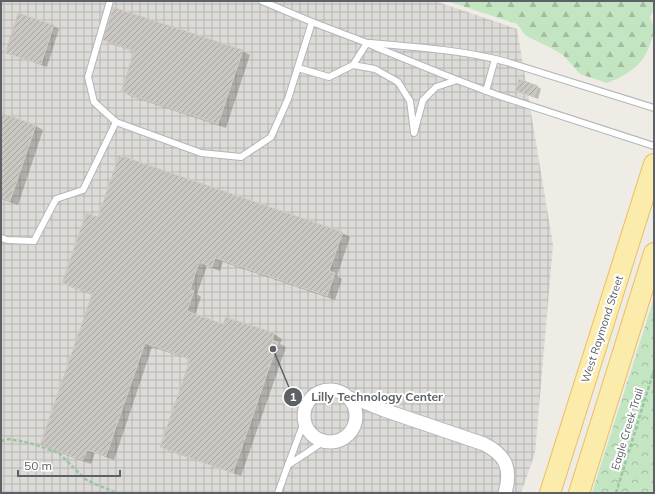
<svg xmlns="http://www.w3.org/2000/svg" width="655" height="494" viewBox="0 0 655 494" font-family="Mulish,sans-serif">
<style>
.industrial{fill:url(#industrial-grid)}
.forest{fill:url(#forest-firs)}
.park{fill:url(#park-crowns)}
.shadow{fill:#0003}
.building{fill:url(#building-hatch);stroke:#d3cdc3}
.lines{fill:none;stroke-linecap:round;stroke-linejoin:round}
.service-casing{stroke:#b2b5b9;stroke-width:8}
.minor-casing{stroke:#b2b5b9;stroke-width:15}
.primary-casing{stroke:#ecbf60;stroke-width:22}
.path{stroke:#9cc5a6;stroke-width:2.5;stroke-dasharray:4 2;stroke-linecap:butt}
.service{stroke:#fff;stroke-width:6}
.minor{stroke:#fff;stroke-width:13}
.primary{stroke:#fcecac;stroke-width:20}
.labels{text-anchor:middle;stroke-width:4;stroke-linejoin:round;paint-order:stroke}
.street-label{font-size:11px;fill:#5d6065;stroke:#fff}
.leader{fill:none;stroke:#5d6065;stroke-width:1.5}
.callout-dot{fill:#5d6065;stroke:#fff;stroke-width:1.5}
.mark-label{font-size:12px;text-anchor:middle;font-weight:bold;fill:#fff}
.callout-label{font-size:12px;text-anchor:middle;font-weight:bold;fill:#5d6065;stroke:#fff;stroke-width:4;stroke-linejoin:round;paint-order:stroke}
</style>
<defs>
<pattern id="industrial-grid" width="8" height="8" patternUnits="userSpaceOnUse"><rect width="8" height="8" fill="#dddbd7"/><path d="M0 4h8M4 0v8" fill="none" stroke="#b6b5b2"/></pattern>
<pattern id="forest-firs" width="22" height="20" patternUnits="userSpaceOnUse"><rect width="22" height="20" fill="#c4e5c2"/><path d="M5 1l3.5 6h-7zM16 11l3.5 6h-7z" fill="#a2bda1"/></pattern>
<pattern id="park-crowns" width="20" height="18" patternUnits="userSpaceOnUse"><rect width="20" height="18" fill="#c4e5c2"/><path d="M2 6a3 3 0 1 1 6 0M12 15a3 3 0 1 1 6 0" fill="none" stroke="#a2bda1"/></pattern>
<pattern id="building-hatch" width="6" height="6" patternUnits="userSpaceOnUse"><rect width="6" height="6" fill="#cac7c2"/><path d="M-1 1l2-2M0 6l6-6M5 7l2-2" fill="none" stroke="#a7a5a1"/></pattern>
</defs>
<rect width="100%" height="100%" fill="#eeece5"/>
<path class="industrial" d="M1,1h434l82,28 36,216 -18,208 -14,40h-520z"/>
<path class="forest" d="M447,1h207v8l-4,8 4,11v3c-2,7 -4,15 -7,21 -8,16 -24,25 -40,31l-27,-9 -17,-19 -12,-7 -25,-12 -9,-12z"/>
<path class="park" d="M654,298v195h-62z"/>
<g class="shadow">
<path d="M53,26l6,3 -12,38 -35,-12 -6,-3z"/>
<path d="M104,40l138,11 8,4 -24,73 -96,-32 -8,-5 13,-39 -23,-8z"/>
<path d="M538,87l3,2 -3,10 -18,-7z"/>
<path d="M1,114l35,12 7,4 -25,75 -17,-6z"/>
<path d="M98,218l244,15 8,4 -13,39 5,3 -7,21 -112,-38 -3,9 -13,-5 -10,28 4,3 -6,18 29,10 2,-7 48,16 8,5 -2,5 6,3 -45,129 -72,-25 -8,-4 30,-87 -39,-13 -38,113 -19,-7 -4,11 -42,-15 -8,-5 51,-149 -21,-8 -8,-4z"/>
</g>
<g class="building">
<path d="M113,7l130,43 -25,74 -97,-32 13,-41 -31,-11z"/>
<path d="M18,13l36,12 -13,39 -36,-11z"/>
<path d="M519,79l19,7 -4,11 -19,-6z"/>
<path d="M1,113l35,12 -26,76 -9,-3z"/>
<path d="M119,155l224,77 -14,39 6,2 -8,23 -112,-38 -3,9 -13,-5 -9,28 4,1 -7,20 36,13 3,-7 48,16 -2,7 6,2 -45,131 -73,-26 30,-88 -45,-16 -39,113 -19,-6 -4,10 -43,-15 52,-151 -30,-11 24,-70 12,4z"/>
</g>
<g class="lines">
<defs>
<g id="service">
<path d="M110,1l-22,76 6,25 22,20 85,31 40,4 30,-20 17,-38 24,-77"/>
<path d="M262,1l50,21 55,21 11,5 79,32 40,15 157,51"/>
<path d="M370,43c46,4 92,7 137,19l147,46"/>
<path d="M353,65l22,4 23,13 12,19 4,32 9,-33 13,-13 21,-7"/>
<path d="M298,68l31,9 24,-12 14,-22"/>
<path d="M486,91l9,-32"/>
<path d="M1,238l6,2 27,1 22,-42 27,-9 33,-68"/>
<path d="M288,465l17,-11 19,-13"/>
<path d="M278,493l10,-28 16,-43"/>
</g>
<g id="minor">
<circle cx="330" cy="416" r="26"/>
<path d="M349,398l15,4 20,8 100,34c22,11 28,25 21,49"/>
</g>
<g id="primary">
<path d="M550,493l104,-329"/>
<path d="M579,493l75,-240"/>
</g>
</defs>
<use href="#service" class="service-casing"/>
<use href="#minor" class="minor-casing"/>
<use href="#primary" class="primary-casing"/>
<g class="path">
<path d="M1,441l8,-2 21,4 29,10 26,26 10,5 22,9"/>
<path d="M616,493l38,-123"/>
</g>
<use href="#service" class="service"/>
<use href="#minor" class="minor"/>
<use href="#primary" class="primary"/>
</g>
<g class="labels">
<g class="street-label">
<text transform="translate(602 329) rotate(-72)" y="4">West Raymond Street</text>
<text transform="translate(627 429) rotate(-73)" y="4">Eagle Creek Trail</text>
</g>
</g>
<path class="leader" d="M273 349L293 397"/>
<g class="callout-dot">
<circle cx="273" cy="349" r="4"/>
<circle cx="293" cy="397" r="10"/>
</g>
<g class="mark-label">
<text x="293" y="401">1</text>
</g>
<g class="callout-label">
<text x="377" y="401">Lilly Technology Center</text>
</g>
<rect width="655" height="494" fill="none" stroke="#5d6065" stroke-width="4"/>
<path d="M18 470v6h102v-6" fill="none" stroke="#5d6065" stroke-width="2"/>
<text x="24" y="470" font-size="12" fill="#5d6065" stroke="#ffffff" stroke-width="3" paint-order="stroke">50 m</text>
</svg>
